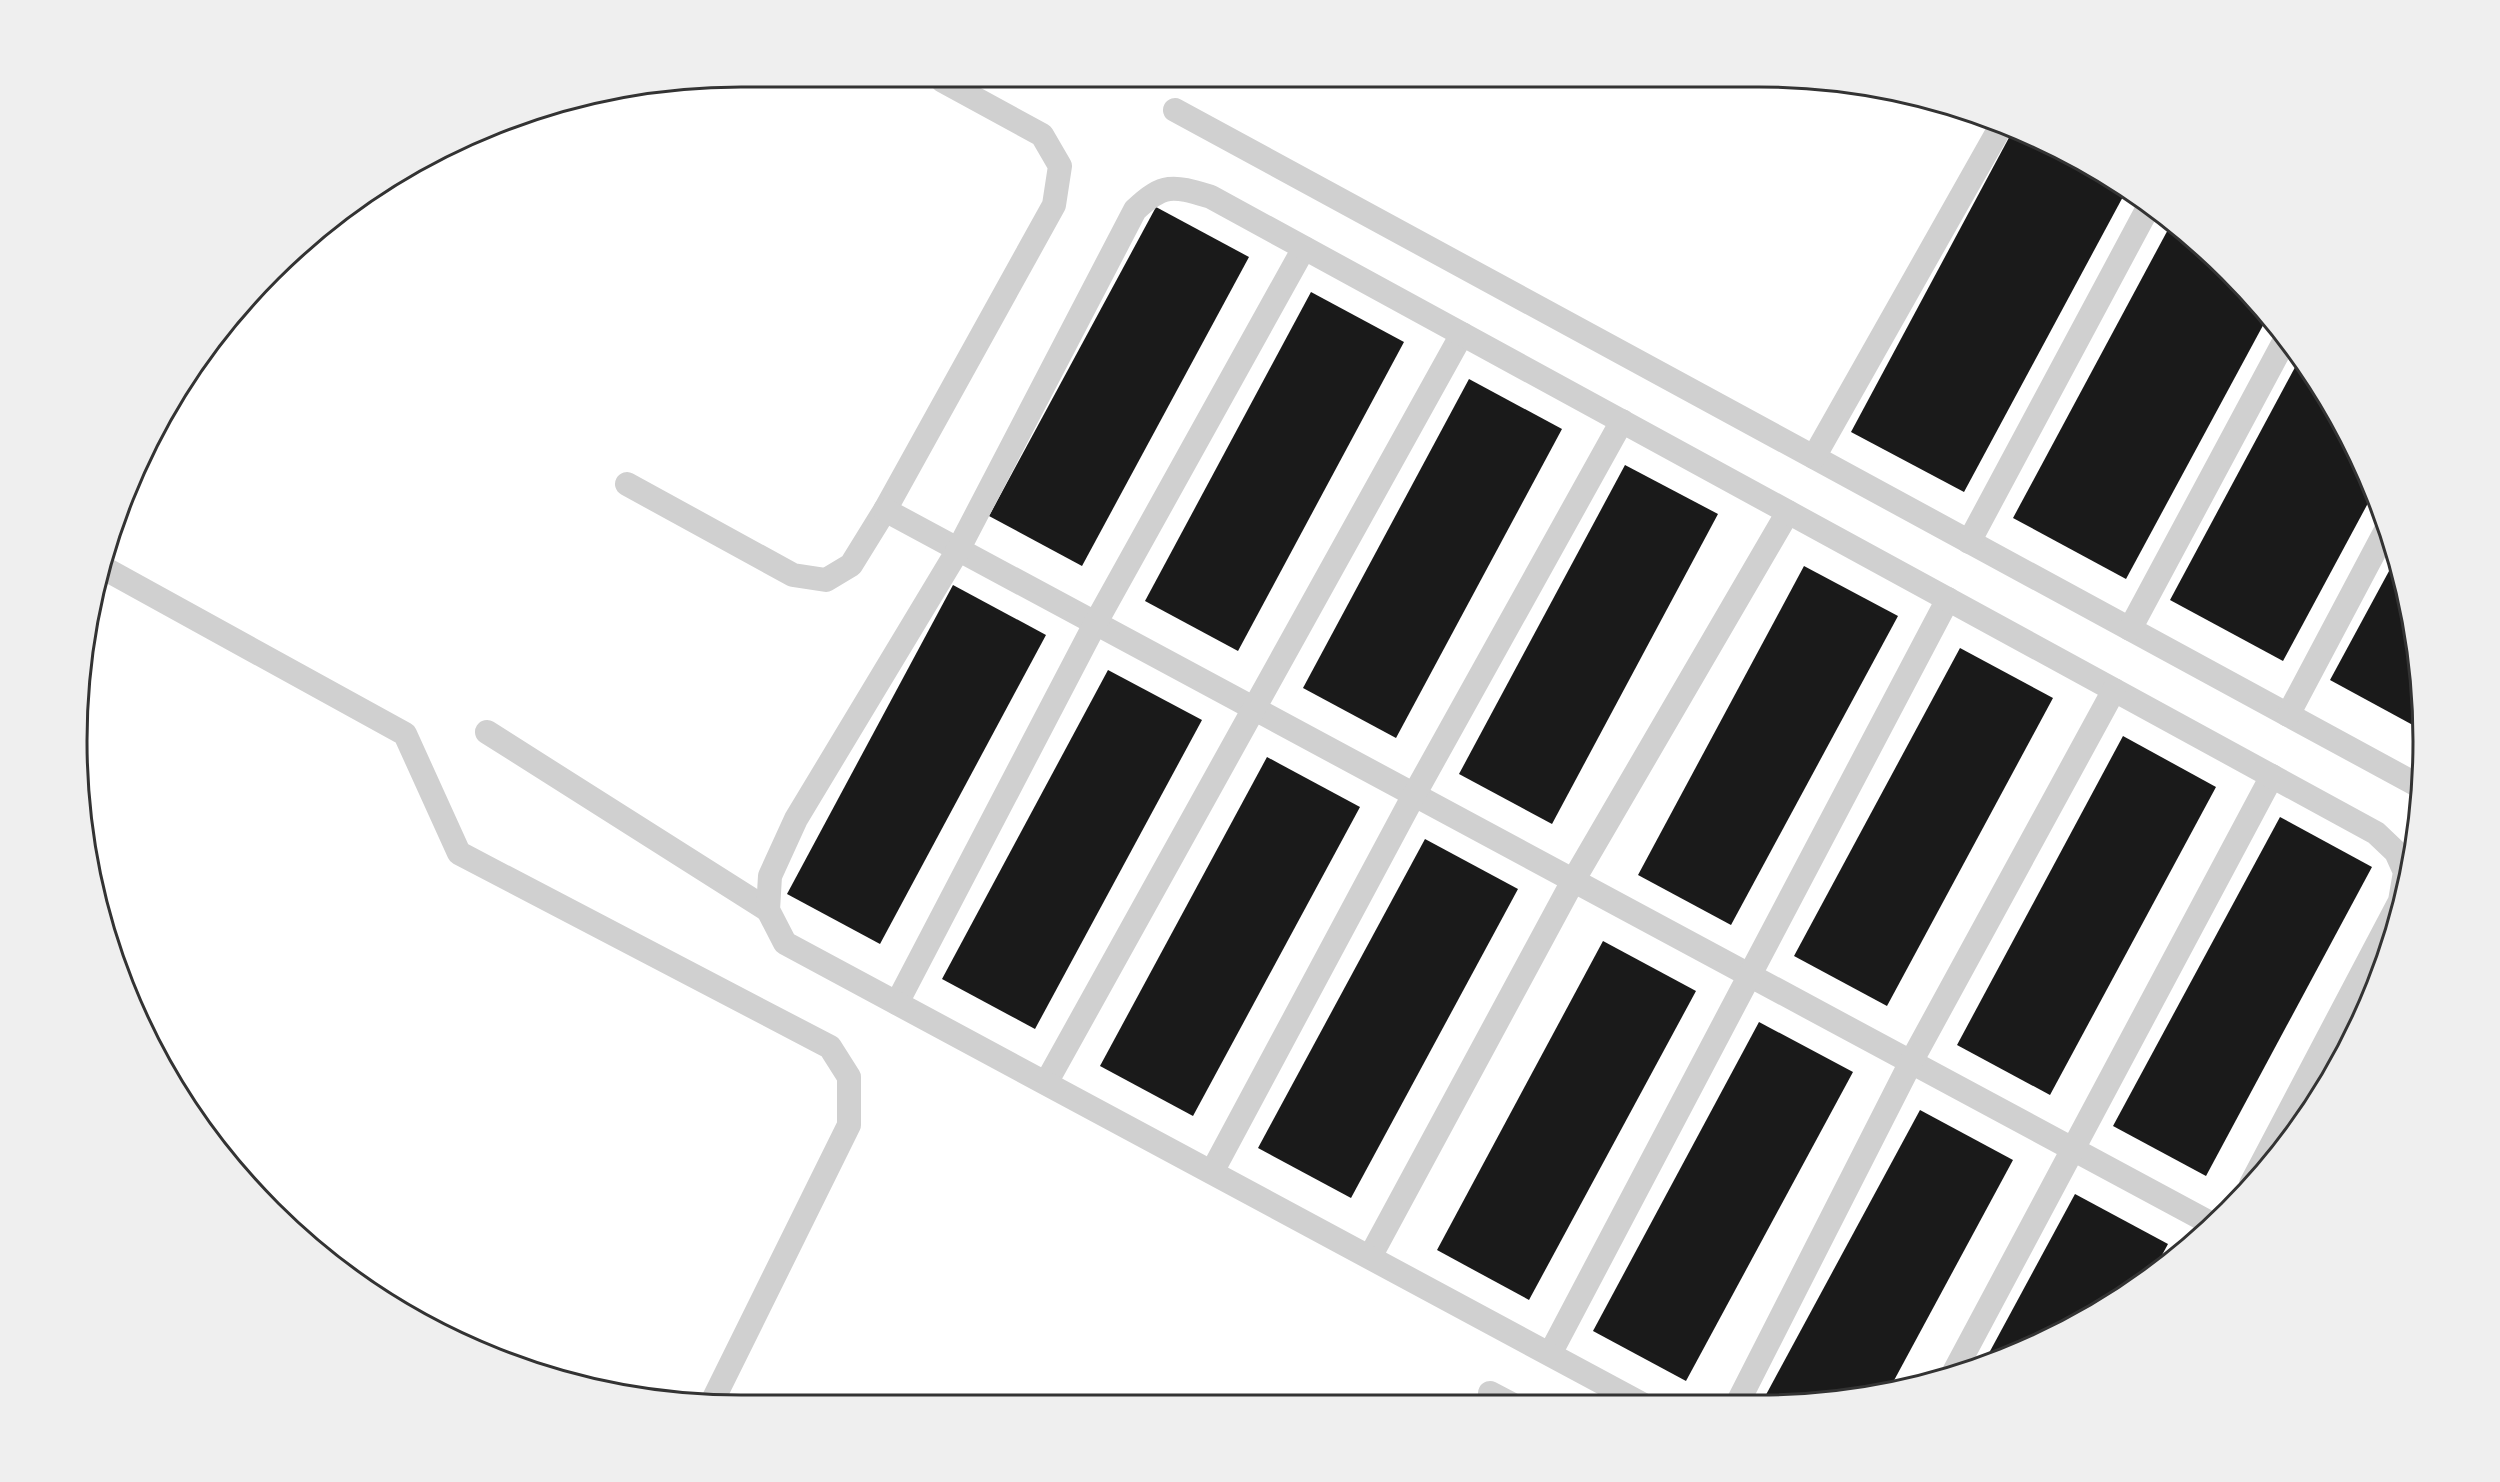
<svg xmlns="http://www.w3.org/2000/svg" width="2500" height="1482" viewBox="0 0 2500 1482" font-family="Overpass,sans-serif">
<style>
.building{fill:#1a1a1a}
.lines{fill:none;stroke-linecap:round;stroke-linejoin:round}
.lane{stroke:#d0d0d0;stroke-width:24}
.rim{fill:none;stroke:#333;stroke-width:3}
</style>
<rect width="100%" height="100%" fill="#fff"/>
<g class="building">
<path d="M2012,132l113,61 -161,299 -113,-60z"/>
<path d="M1156,207l93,50 -167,309 -93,-50z"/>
<path d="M2171,224l58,47 38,47 -141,261 -113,-61z"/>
<path d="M1311,292l93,50 -166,309 -93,-50z"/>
<path d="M2300,358l11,14 63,120 -91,169 -113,-61z"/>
<path d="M1469,379l93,50 -166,309 -93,-50z"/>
<path d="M1625,465l93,49 -166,310 -93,-50z"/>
<path d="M2395,560l16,51 11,119 -92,-50z"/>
<path d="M1804,566l94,50 -167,309 -93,-50z"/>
<path d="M953,585l93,50 -166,309 -93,-50z"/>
<path d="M1960,648l93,50 -166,308 -93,-50z"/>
<path d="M1108,670l94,50 -167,309 -93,-50z"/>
<path d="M2123,736l93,51 -166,308 -93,-50z"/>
<path d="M1267,757l93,50 -167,309 -93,-50z"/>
<path d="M2280,817l92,50 -166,309 -93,-50z"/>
<path d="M1425,839l93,50 -167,309 -93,-50z"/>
<path d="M1603,941l93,50 -167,309 -92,-50z"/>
<path d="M1759,1022l94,50 -167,309 -93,-50z"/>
<path d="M1920,1110l93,50 -122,226 -88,18h-42z"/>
<path d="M2075,1194l93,50 -13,24 -63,48 -110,50z"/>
</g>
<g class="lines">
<g class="lane">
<path d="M1175,110l1244,676"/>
<path d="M1814,457l187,-331"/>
<path d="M627,484l166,91 33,5 25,-15 34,-55 169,-305 6,-39 -18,-31 -99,-54"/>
<path d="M885,510l1327,714"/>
<path d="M1969,542l180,-336"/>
<path d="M100,566l305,168 54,119 371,194 19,30v48l-138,279"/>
<path d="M2130,629l155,-289"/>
<path d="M2288,715l98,-185"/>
<path d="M487,732l281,178"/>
<path d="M897,1003l198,-379 209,-376"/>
<path d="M1046,1083l416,-749"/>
<path d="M1212,1172l202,-377 208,-374"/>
<path d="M1370,1257l203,-376 215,-369"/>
<path d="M1550,1354l398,-755"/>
<path d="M1953,1374l319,-598"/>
<path d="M1490,1393l21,11"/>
<path d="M1642,1404l-857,-461 -17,-33 2,-34 26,-57 162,-269 177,-340c29,-28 39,-24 76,-13l1165,636 20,19 9,20 -5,29 -149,283"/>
<path d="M1737,1404l174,-342 203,-372"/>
</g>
</g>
<path d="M0 0H2500V1482H0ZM741 87H1759A654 654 0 0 1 2413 741V741A654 654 0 0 1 1759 1395H741A654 654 0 0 1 87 741V741A654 654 0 0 1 741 87Z" fill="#efefef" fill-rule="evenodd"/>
<path class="rim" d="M741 87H1759A654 654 0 0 1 2413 741V741A654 654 0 0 1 1759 1395H741A654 654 0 0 1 87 741V741A654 654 0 0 1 741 87Z"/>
</svg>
